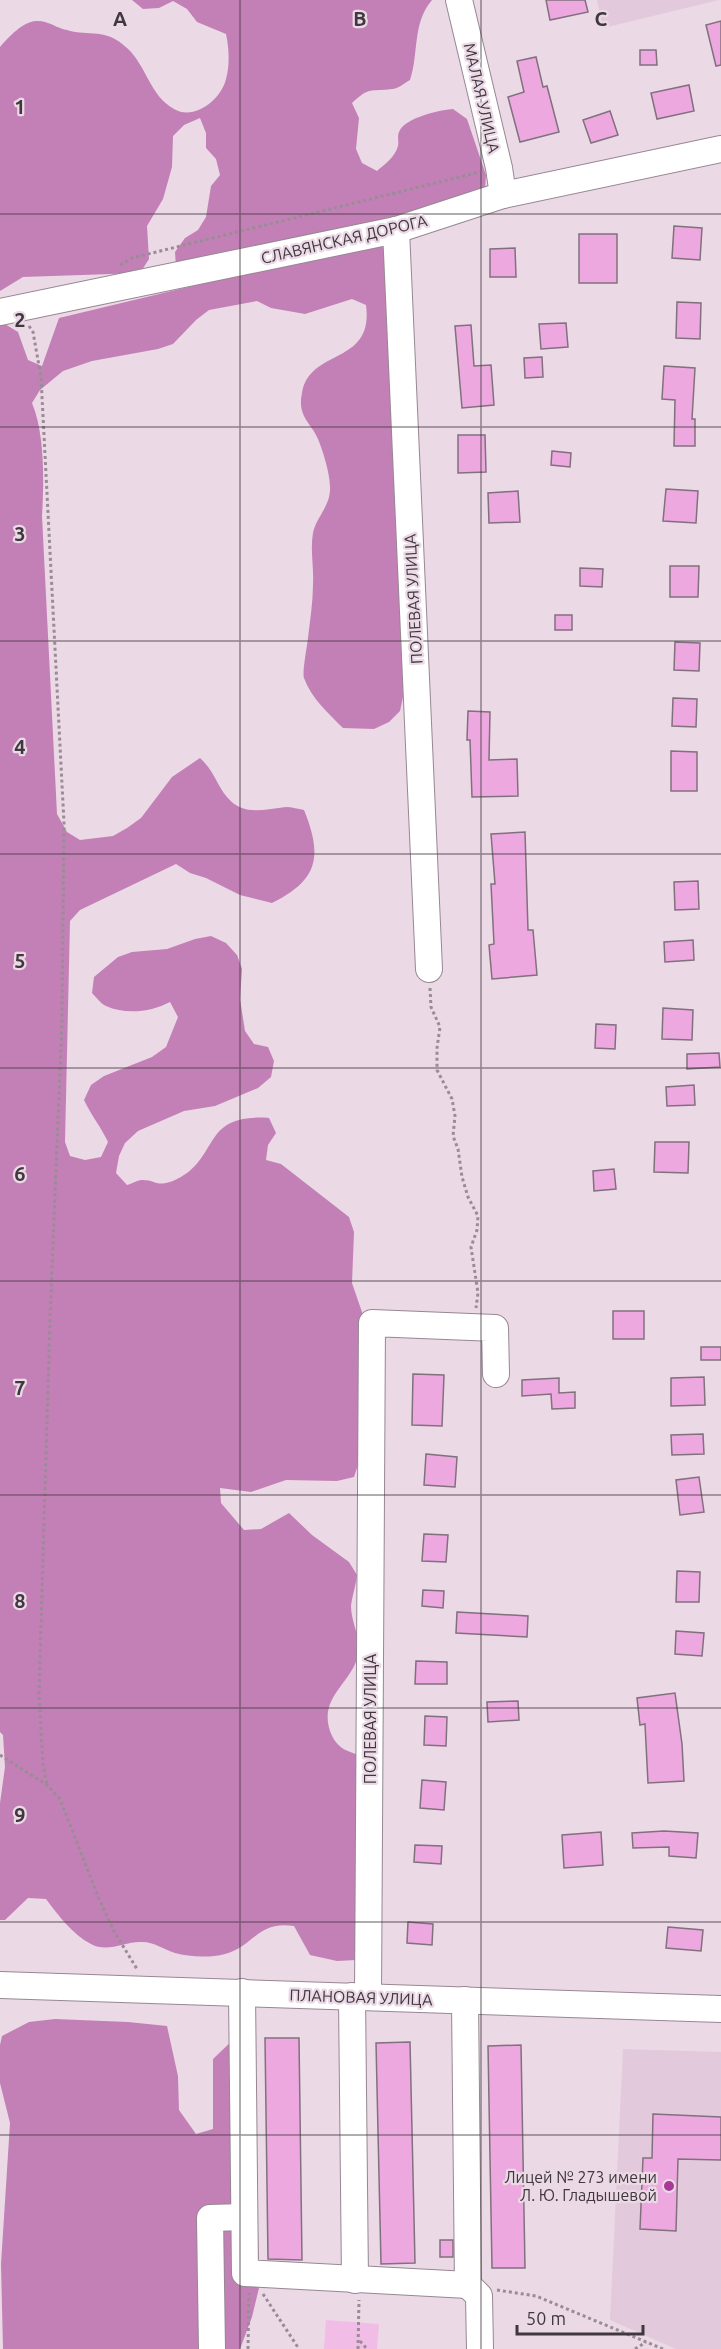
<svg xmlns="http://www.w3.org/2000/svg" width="721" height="2349" viewBox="0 0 721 2349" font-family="Ubuntu,sans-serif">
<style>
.built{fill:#e2c9dc}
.green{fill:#f1bde6}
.forest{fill:#c380b6}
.building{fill:#eea8e0;stroke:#81707d;stroke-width:1.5}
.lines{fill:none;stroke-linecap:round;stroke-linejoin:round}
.minor-casing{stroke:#978793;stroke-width:28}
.path{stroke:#998c95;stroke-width:3;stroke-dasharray:3 3;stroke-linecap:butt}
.minor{stroke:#fff;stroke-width:26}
.grid{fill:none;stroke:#40383e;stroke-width:1.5;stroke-opacity:0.55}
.poi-dot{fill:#a83997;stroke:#ebd9e6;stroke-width:2}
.labels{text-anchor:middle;stroke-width:4.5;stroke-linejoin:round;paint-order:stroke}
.street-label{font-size:16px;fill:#40383e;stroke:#ebd9e6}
.poi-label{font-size:16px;fill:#40383e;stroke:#ebd9e6;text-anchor:end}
.grid-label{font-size:20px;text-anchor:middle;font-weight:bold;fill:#40383e;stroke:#ebd9e6;stroke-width:4.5;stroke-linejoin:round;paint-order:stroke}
</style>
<rect width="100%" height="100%" fill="#ebd9e6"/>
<g class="built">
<path d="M597,0h122l-116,28z"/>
<path d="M623,2049l98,3v297h-45l-66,-29z"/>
</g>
<path class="green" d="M326,2320l53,4 -2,25h-53z"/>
<g class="forest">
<path d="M132,0h300c-20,23 -13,54 -22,80 -6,3 -12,9 -18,9 -22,3 -22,-3 -40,14l7,15 -3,31 6,14 15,8c8,-7 18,-14 21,-25 1,-4 -1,-10 1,-14 5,-14 40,-22 54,-23l14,10 19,56 -1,16 -11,11 -298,65 -1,-15 10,-14 13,-8 8,-13 5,-31 9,-11 -4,-16 -10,-11v-15l-6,-15 -16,7 -11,11 -1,31 -9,32 -16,27 2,33 -9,14 -117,4 -23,14v-244c9,-10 22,-25 36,-26 12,-1 20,7 31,9 23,7 38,-3 60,18 19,17 23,48 47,61 20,12 47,-9 52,-30 4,-14 3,-31 0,-45l-29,-12 -10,-13 -14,-8 -14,7 -16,1z"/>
<path d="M372,243l17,7 23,430 -9,17 -3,14 -11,11 -15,7 -31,-1c-14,-14 -32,-30 -39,-50 -2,-6 3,-31 4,-40 2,-18 5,-36 5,-54 1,-17 -3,-34 0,-51 3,-16 18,-27 17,-46 0,-13 -7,-36 -12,-48 -7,-17 -21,-22 -16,-46 8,-46 72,-27 64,-88l-14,-6 -47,15 -34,-6 -14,-7 -48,9 -13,10 -23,24 -15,5 -66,12 -29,10 -23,19 -8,13c13,31 12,79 10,113l15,298 10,18 13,8 33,-4 14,-8 14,-10 31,-41 28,-19c15,14 16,26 27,39 16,20 38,12 59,10 6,0 12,2 18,3 19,47 14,70 -32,93l-32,-8 -34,-17 -16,-5 -14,-9 -96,46 -10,11 -5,221 5,14 15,4 16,-3 7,-15c-7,-15 -17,-27 -24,-42l7,-15 13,-9 48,-19 14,-10 12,-30 -8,-15c-19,10 -44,13 -64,4 -5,-2 -10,-9 -14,-13l2,-16 24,-20 14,-5 35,-3 28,-10 16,-3 15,7 11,12 5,14 -2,30 5,32 9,13 14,3 6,14 -3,16 -13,11 -43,18 -31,5 -46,20 -13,12 -6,13 -3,17 11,12c4,-1 9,-4 14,-5 15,-1 15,9 36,-1 44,-22 23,-66 92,-61l7,15 -8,12 -2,15 15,4 68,53 5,15 -2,51 11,32 -4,30 13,78 -18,54 -17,4 -51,-1 -35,12 -31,-4 1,15 23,27 17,-1 28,-16 23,22 37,27 8,13c-1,10 -5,22 -6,31 0,17 11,33 7,50 -8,29 -39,41 -28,75 6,17 17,21 34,25l-8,204 -19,1 -27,-6 -16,-29c-36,-6 -41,21 -69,28 -15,4 -36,3 -50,-1 -12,-4 -22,-12 -35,-11 -16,0 -33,11 -49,2 -18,-9 -33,-29 -45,-45l-18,-1 -23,22h-5v-117l5,-36 -2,-32 -3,-3v-1411l18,11 10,28 14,6 17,-48z"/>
<path d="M55,2019l73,3 39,4 11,50 1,34 17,24 17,-5v-70l23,-22 19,5 4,246 -7,29 -12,32h-237l-2,-85 9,-141 -10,-40v-38l2,-9 27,-14z"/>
</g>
<g class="building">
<path d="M546,0h39l3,12 -38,8z"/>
<path d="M721,21v44l-5,1 -10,-41z"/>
<path d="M640,50h16l1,15h-17z"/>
<path d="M536,57l7,30 4,-1 12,46 -39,10 -12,-45 16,-5 -7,-31z"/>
<path d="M689,85l5,26 -37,8 -6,-26z"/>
<path d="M610,111l8,24 -27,8 -8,-23z"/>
<path d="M674,226l28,2 -2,32 -28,-2z"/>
<rect x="579" y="234" width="38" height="49"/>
<path d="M515,248l1,29h-26v-28z"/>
<path d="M677,302l24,1 -1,36 -24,-1z"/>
<path d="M566,323l2,24 -27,2 -2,-25z"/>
<path d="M471,325l3,41 17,-1 3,40 -32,3 -7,-82z"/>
<path d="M542,357l1,20 -18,1 -1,-20z"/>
<path d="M664,366l31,2 -3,51h3v27h-21l1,-46 -13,-1z"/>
<path d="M458,435h27l1,37 -28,1z"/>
<path d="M552,451l19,2 -1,14 -19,-2z"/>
<path d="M666,489l32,2 -2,32 -33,-2z"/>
<path d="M518,491l2,31 -31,1 -1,-30z"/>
<path d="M670,566h29l-1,31h-28z"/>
<path d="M580,568l23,1 -1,18 -22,-1z"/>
<rect x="555" y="615" width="17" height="15"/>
<path d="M675,642l25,1 -1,28 -25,-1z"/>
<path d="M673,698l24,1 -1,28 -24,-1z"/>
<path d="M468,711l22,1 -1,48 28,-1 1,37 -46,1 -2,-57h-3z"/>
<path d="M671,751l26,1v39h-26z"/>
<path d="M525,832l3,98h5l4,45 -45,4 -3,-34 5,-1 -3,-60h4l-4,-50z"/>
<path d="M698,881l1,28 -24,1 -1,-28z"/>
<path d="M693,940l1,20 -29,2 -1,-20z"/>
<path d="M663,1008l30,2 -1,30 -30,-1z"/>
<path d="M596,1024l20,1 -1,24 -20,-1z"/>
<path d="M719,1053l1,14 -33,2v-15z"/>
<path d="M694,1085l1,20 -28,1 -1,-19z"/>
<path d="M655,1142h34l-1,31 -34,-1z"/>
<path d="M614,1169l2,20 -22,2 -1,-20z"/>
<rect x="613" y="1311" width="31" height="28"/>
<rect x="701" y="1347" width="20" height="13"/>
<path d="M413,1374l31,1 -2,51 -30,-1z"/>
<path d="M704,1377l1,28 -34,1v-28z"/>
<path d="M559,1378v15l16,-1v16l-23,1 -1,-15 -29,2v-16z"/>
<path d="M703,1434l1,20 -32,1 -1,-20z"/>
<path d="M426,1454l31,3 -2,30 -31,-2z"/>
<path d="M699,1477l5,35 -24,3 -4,-35z"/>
<path d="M424,1534l24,1 -2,27 -24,-1z"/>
<path d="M677,1571l23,1 -1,30h-23z"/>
<path d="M423,1590l21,1 -1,17 -21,-2z"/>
<path d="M457,1612l71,4 -1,21 -71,-4z"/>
<path d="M676,1631l28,2 -2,23 -27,-2z"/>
<path d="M416,1661l31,1v22h-32z"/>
<path d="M675,1693l7,51 2,37 -36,2 -3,-59 -5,1 -3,-27z"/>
<path d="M518,1701l1,19 -31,2 -1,-20z"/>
<path d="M425,1716l22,1 -1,29 -22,-1z"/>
<path d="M422,1780l24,2 -2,28 -24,-2z"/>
<path d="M664,1831l34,2 -2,25 -27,-2v-9l-36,1 -1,-15z"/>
<path d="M601,1832l2,33 -39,3 -2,-33z"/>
<path d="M415,1845l27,1 -1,18 -27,-2z"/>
<path d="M408,1922l25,2 -1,21 -25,-2z"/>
<path d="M668,1927l35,3 -2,21 -35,-3z"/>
<path d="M265,2038h34l3,222 -34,-1z"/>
<path d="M410,2042l5,221 -34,1 -5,-221z"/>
<path d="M521,2045l4,223h-33l-4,-222z"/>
<path d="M653,2114l68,3v43l-43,-1 -2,72 -36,-2 3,-71h9z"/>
<rect x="440" y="2240" width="13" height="17"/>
</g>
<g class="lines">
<defs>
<g id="minor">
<path d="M459,0l40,168 4,27"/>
<path d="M396,230l33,739"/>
<path d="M0,312l396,-82 107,-35 218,-46"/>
<path d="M0,1985l721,24"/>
<path d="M242,1992l3,281 223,12"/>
<path d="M352,1996l3,284"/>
<path d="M368,1997l4,-674 123,5 1,46"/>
<path d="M465,2000l3,285 11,11 1,53"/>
<path d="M212,2349l-2,-131 34,-1"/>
</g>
</defs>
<use href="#minor" class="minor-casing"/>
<g class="path">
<path d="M120,265l12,-7 348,-86"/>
<path d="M29,326l4,6 8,45 23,446 -2,199 -12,297 -11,374 4,72 4,20"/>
<path d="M430,988l1,19 9,20 -3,21v22l15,29 3,17 -2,20 5,13 4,28 6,20 10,19 -1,14 -6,17 7,46 -2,15"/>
<path d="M0,1755l47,30 13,14 39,100 16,34 22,36"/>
<path d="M497,2290l39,6 127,53"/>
<path d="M263,2294l36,55"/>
<path d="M360,2341l7,8"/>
<path d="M248,2349l1,-56"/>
<path d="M358,2349l1,-49"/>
<path d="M635,2349l11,-7"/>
</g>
<use href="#minor" class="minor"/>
</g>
<path class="grid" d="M240,0v2349M481,0v2349M0,214h721M0,427h721M0,641h721M0,854h721M0,1068h721M0,1281h721M0,1495h721M0,1708h721M0,1922h721M0,2135h721"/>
<circle class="poi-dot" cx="669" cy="2186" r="6"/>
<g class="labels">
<g class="street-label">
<text transform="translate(482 98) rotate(77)" y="6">МАЛАЯ УЛИЦА</text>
<text transform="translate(344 239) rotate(-13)" y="6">СЛАВЯНСКАЯ ДОРОГА</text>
<text transform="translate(413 599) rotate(-93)" y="6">ПОЛЕВАЯ УЛИЦА</text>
<text transform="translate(370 1719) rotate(-90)" y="6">ПОЛЕВАЯ УЛИЦА</text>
<text transform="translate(361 1997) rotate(2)" y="6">ПЛАНОВАЯ УЛИЦА</text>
</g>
<g class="poi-label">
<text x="657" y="2183">Лицей № 273 имени<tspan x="657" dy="18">Л. Ю. Гладышевой</tspan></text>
</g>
</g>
<g class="grid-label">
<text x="120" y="26">A</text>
<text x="360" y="26">B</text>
<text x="601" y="26">C</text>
<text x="20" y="114">1</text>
<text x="20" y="327">2</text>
<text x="20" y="541">3</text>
<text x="20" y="754">4</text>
<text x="20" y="968">5</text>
<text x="20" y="1181">6</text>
<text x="20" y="1395">7</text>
<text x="20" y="1608">8</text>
<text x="20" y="1822">9</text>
</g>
<path d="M517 2325v9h126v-9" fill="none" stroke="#40383e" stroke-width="3"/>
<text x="526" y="2325" font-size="18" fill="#40383e" stroke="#ebd9e6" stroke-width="4.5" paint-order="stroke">50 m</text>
</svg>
